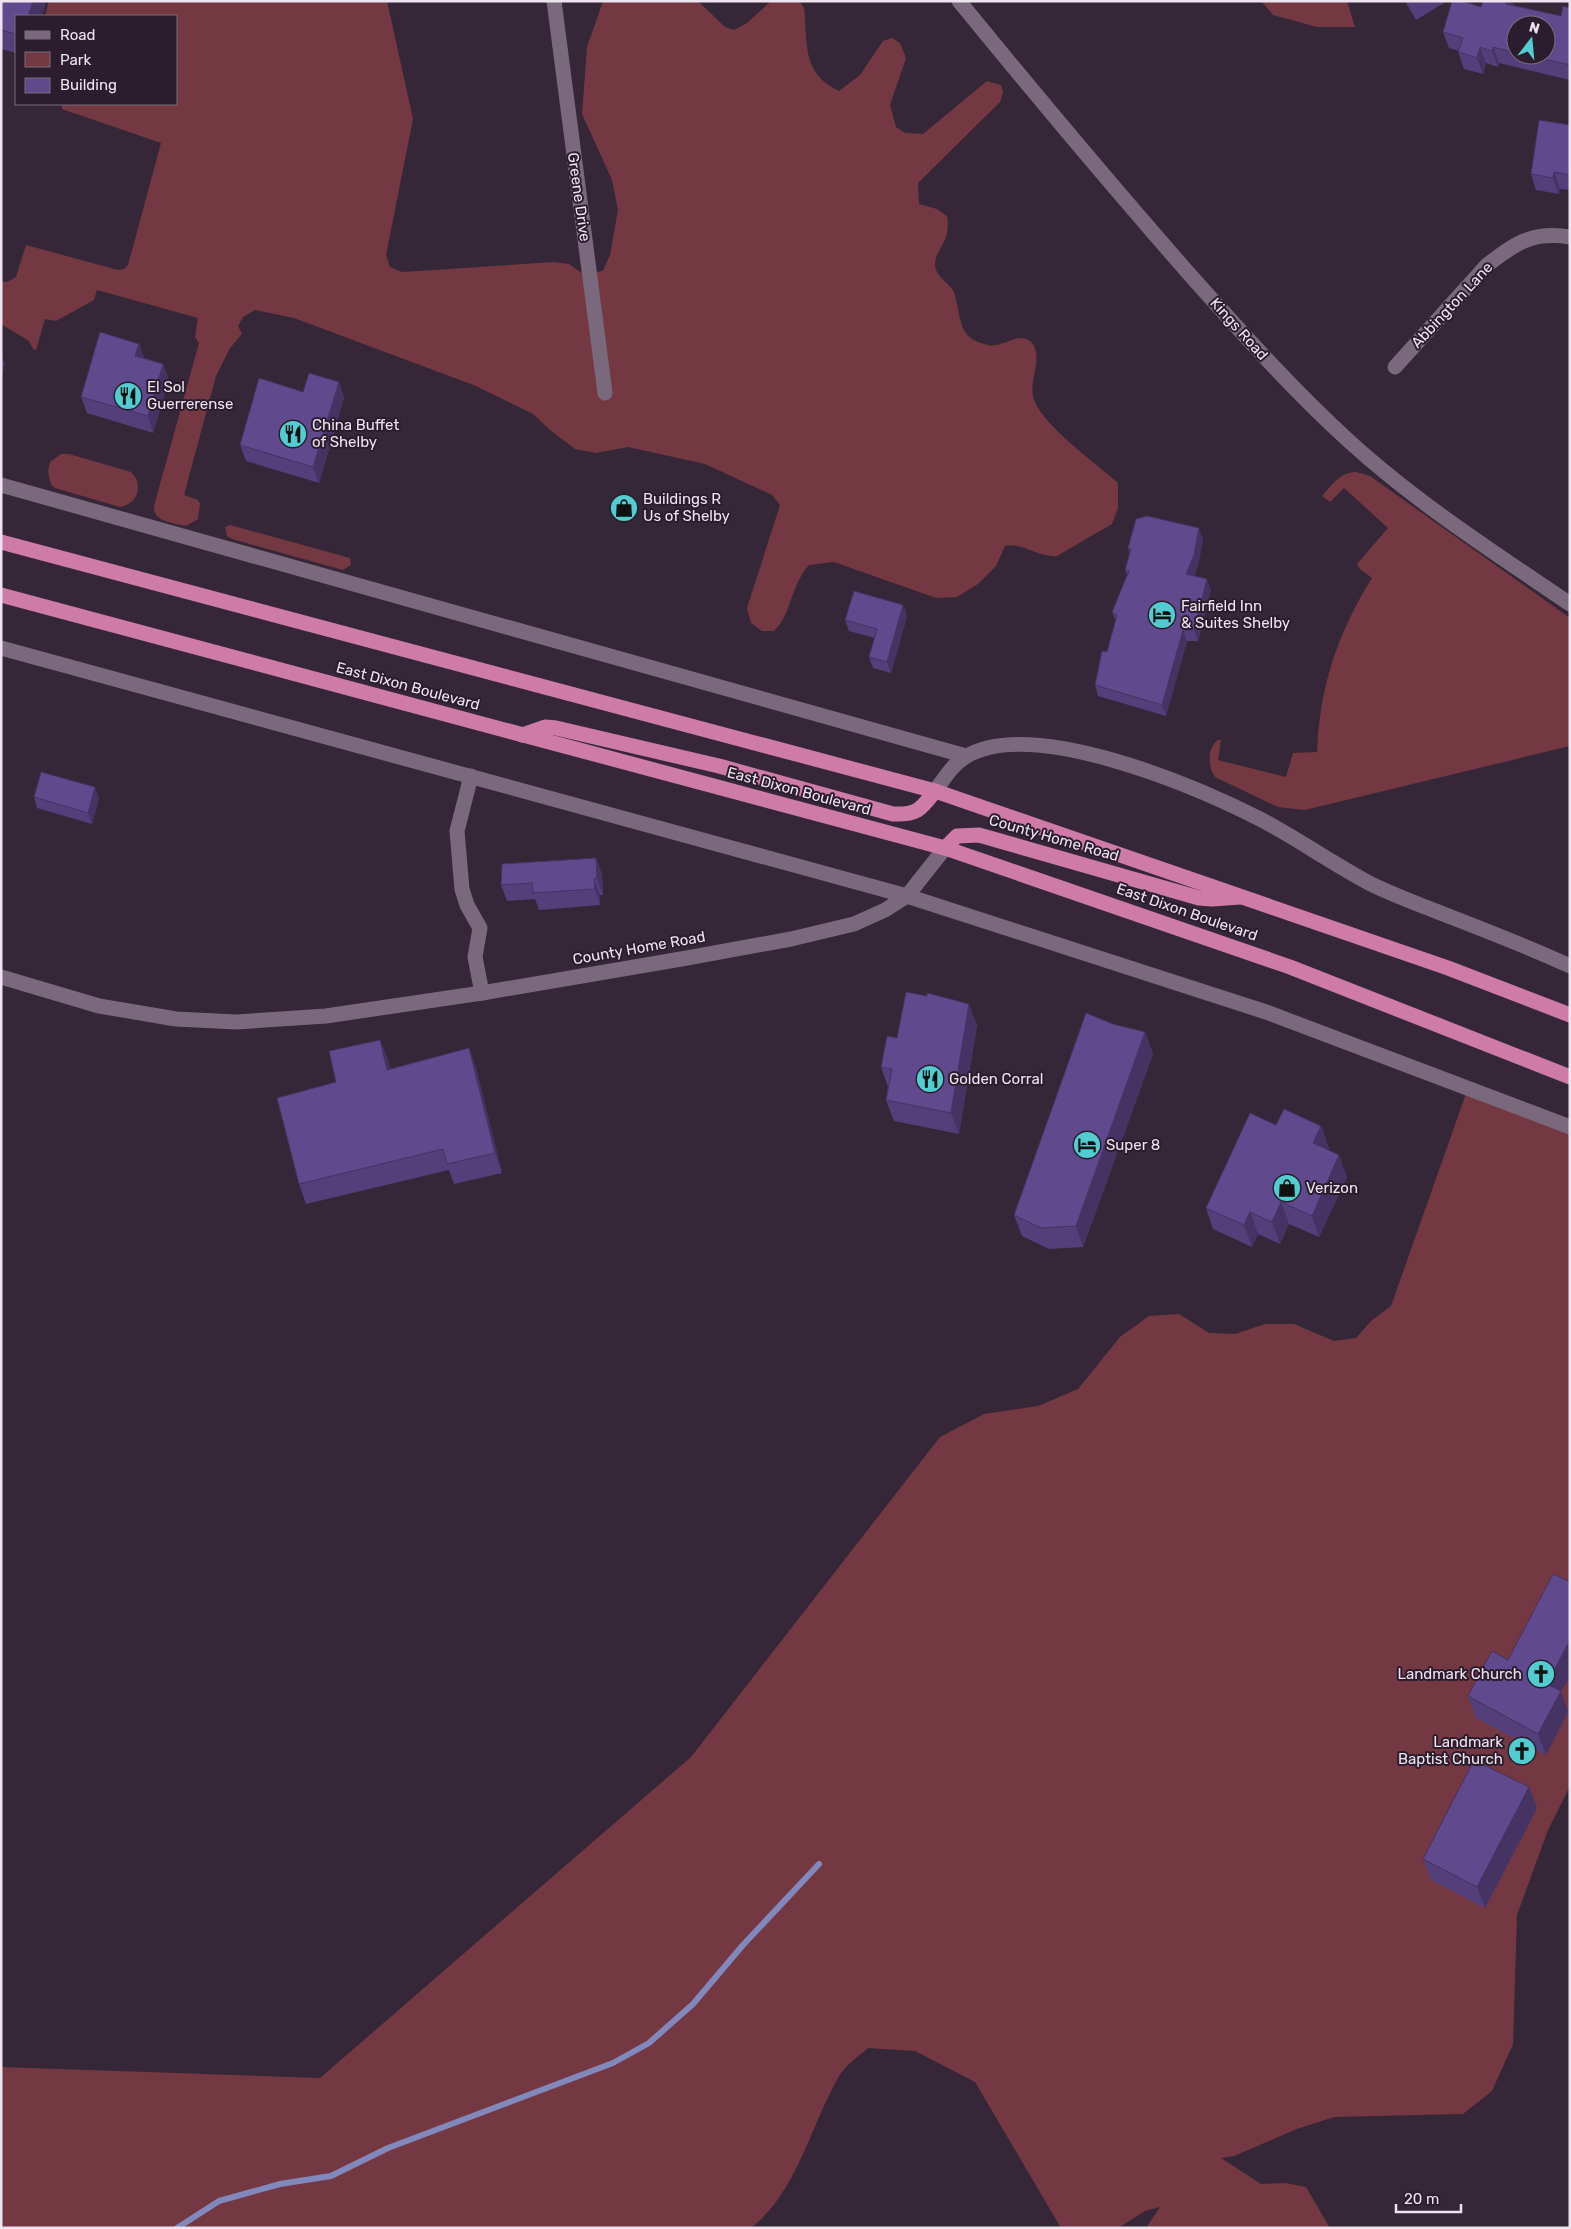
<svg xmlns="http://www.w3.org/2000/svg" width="1571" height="2229" viewBox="0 0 1571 2229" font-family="Rubik,sans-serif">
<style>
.green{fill:#733841}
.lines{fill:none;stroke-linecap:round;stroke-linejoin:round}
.stream{stroke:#8188bc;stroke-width:6}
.minor{stroke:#7a697c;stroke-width:15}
.highway{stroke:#cf7ba8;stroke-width:15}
.wall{fill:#533f7a;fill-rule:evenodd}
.shaded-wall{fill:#443363}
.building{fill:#61498e;stroke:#443363}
.labels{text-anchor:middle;stroke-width:4;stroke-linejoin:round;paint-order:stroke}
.street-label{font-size:15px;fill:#eee4ef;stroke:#2b1d2d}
.poi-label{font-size:15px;fill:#eee4ef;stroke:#2b1d2d;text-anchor:start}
</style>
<rect width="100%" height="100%" fill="#352737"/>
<g class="green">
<path d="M49,1h338l26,118 -27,136 4,12 12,5 152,-10 15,2 14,10 20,-3 7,-16 8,-45 -6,-30 -30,-66 5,-67 16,-46h95l27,26 9,3 13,-7 24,-22h28l5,7c4,36 -3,65 35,83l21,-16 23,-34 9,-3 8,5 6,15 -16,47 6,22 9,6 18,1 64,-53 14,4 2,7 -3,10 -82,81 1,21 18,5 10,7c5,27 -13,33 -12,50 1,10 12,16 18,24 2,4 3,10 4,14 5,24 5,35 31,41 14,4 31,-15 43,-3 13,13 -2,39 2,55 8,28 63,66 85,86v25l-6,16 -55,32c-18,2 -34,-14 -52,-10l-9,20 -18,18 -21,13 -21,1 -102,-36 -25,3c-19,21 -17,49 -35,66h-12l-11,-8 -4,-15 33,-103 -8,-10 -67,-31 -77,-17 -32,6 -21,-4 -25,-19 -17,-16 -57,-28 -182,-68 -39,-8 -12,7 -5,9 4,8 -12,14 -14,28 -32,119 14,5 2,4 -2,15 -12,7c-12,-3 -33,-4 -32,-20l45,-163 -4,-6 3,-19 -101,-28 -3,10 -38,21 -11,-2 -9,31 -3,-1 -4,-8 -28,-17v-43l6,1 9,-5 10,-32 92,25 6,-1 4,-4 33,-122 -99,-34v-5h114v-88h-131z"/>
<path d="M1261,1h86l8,26h-38l-44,-12z"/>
<path d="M61,454h8l62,18c13,13 7,32 -11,35l-65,-19 -4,-3 -3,-13 2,-10z"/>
<path d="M1356,472l14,4 200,142v128l-265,64 -27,-3 -63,-30c-7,-9 -8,-30 3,-37h3l-3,20 68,17 7,-24 24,-1c3,-66 20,-118 55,-174l-13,-10 -2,-4 31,-36 -44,-40 -14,14 -8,-6c11,-12 17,-23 34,-24z"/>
<path d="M230,525l120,33 1,7 -8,5 -111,-31 -5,-3 -2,-9z"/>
<path d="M1468,1088l102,39v659l-22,44 -31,85 -4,129 -21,47 -29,23 -129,3 -37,12 -63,27 -13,2 40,26 24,-1 21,4 24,41h-184l14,-21 -15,4 -27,17h-57l-86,-146 -60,-31 -47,-3c-10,9 -24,18 -30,30 -28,49 -41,114 -87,150h-750v-161l319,11 371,-321 249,-320 44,-23 54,-8 40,-17 42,-52 29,-21 30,-2 30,19 26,1 30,-10h29l40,17 22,-3 15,-17 20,-15z"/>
</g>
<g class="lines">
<path class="stream" d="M177,2228l42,-27 61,-17 51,-8 57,-28 225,-85 36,-20 44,-39 50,-59 76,-81"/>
<g class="minor">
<path d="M554,1l51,392"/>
<path d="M959,1c76,93 153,185 232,275 51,57 102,114 159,166 67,61 145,111 220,162"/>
<path d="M1395,367l92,-102c29,-22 45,-34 83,-28"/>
<path d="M1,485l965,271"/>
<path d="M1,648l906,248 362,117 301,114"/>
<path d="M471,776l-14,55 5,58 5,16 13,23 -5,29 7,36"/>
<path d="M935,791c9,-12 17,-26 30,-34 67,-41 230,29 295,62 38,20 73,45 111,65 20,10 42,18 62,26 46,18 92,35 137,56"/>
<path d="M1,977l98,29 77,13 60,3 90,-6 156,-23 205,-35 104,-19 63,-15 31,-14 22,-14 38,-48"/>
</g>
<g class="highway">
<path d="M1,542l934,249 513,177 122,47"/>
<path d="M1,595l944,253 345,119 280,110"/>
<path d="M522,735l23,-8 11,1 163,38 174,48c25,1 28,-5 42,-23"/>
<path d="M945,848l12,-12 22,-1 220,63 13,1 28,-2"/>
</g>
</g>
<g class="wall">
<path d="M1,1h45l-4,15h-26v37l-15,-4z"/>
<path d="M1405,1h42l-31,19z"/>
<path d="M1483,1h29l1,4 48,11 9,-8v72l-71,-17 -1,4 -12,-4 -3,11 -19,-5 -6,-17 1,-1 -10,-3 -6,-16 38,-25zM1516,25l30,30h-30z"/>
<path d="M1570,125v65l-10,-1 -1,5 -23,-4 -5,-16z"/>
<path d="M139,344l5,14 19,6 6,16 -16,53 -66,-20 -6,-16z"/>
<path d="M339,382l5,16 -25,85 -73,-22 -6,-16 63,-53z"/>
<path d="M1203,539l-5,27 -4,10 17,14 -13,51h-11l-21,75 -68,-20 -3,-11 12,-33 9,-31 -4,-9 15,-37 -2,-5 5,-16 -2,-6z"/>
<path d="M903,605l4,11 -16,57 -18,-5 -4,-11 6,-19 -26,-7 -4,-11z"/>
<path d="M34,797l65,1 -7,26 -55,-16z"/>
<path d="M596,858l6,16 1,21h-3v10l-61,5 -4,-11 -28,2 -6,-16z"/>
<path d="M1113,1024l32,8 8,22 -70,193 -34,2 -27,-13 -8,-21z"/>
<path d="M977,1025l-18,109 -65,-13 -8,-21 2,-13 -7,-20 16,-29z"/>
<path d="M380,1040l8,20 2,9 79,-21 7,20 26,105 -48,11 -5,-14 -143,34 -7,-20 37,-102z"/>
<path d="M1276,1125l45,1 8,22 -1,2 19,27 -28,60 -30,-13 -9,20 -22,-10 -6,13 -39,-18 -7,-21z"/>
<path d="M1561,1692l7,20 -22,43 -70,-37 -8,-22z"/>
<path d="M1529,1787l8,21 -52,100 -54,-28 -8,-21z"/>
</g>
<g class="shaded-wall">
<path d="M33,1h13l-4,15h-14z"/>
<path d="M1506,1h6l3,8 -9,-5z"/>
<path d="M1480,47l6,16 -3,11 -6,-16z"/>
<path d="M1493,47l6,16 -1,4 -6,-16z"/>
<path d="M1554,172l6,17 -1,5 -6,-16z"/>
<path d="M139,344l6,16 -10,-4z"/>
<path d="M1,353l4,11 -4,15z"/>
<path d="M163,364l6,16 -16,53 -5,-17z"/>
<path d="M339,382l5,16 -25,85 -6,-16z"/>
<path d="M1199,528l4,11 -5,27 -8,19 -4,-11z"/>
<path d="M1207,579l4,11 -13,51 -4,-11z"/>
<path d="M903,605l4,11 -16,57 -4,-11z"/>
<path d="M1183,630l4,11 -21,75 -4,-11z"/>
<path d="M95,787l4,11 -7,26 -4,-11z"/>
<path d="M596,858l6,16 1,21 -6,-17z"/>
<path d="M594,879l6,16v10l-5,-16z"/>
<path d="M969,1004l8,21 -18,109 -8,-21z"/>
<path d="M1145,1032l8,22 -70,193 -7,-21z"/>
<path d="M380,1040l8,20 6,30 -7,-20z"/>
<path d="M469,1048l7,20 26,105 -7,-20z"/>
<path d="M1321,1126l8,22 -8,17 -8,-22z"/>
<path d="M1339,1155l8,22 -28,60 -7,-21z"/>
<path d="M1281,1202l8,22 -9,20 -8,-22z"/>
<path d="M1250,1212l8,22 -6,13 -8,-22z"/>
<path d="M1570,1640v36l-9,16 7,20 -22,43 -8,-21 9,-50z"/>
<path d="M1529,1787l8,21 -52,100 -8,-21z"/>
</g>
<g class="building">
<path d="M1,1h32l-5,15h-12v18l-15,-4z"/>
<path d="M1452,1h10l19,6 2,-6h23v3l55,12 2,-10 7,2v57l-44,-10h20v-30h-30v28l-23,-6 -1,4 -12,-4 -3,11 -19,-6 5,-14 -20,-6z"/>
<path d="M1539,120l31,5v50l-16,-3 -1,6 -22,-4z"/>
<path d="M100,332l39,12 -4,12 28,8 -15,52 -67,-19z"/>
<path d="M309,373l30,9 -26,85 -73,-22 19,-67 44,14z"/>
<path d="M1147,516l52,12 -5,27 -8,19 21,5 -13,51h-11l-21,75 -67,-20 7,-34 5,1 10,-37 -5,-3 17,-41 -4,-1 6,-21 -3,-1 8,-29z"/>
<path d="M854,591l49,14 -16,57 -18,-5 8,-28 -32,-9z"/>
<path d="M41,772l54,15 -7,26 -54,-16z"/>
<path d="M596,858l1,20 -3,1 1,10 -62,4 -1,-10 -31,2 1,-21z"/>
<path d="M906,992l21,4v-3l42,11 -18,109 -65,-13 6,-31 -11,-2 6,-31 10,2z"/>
<path d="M1086,1013l27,11 32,8 -69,194 -35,2 -27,-13z"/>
<path d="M380,1040l7,30 82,-22 26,105 -48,11 -4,-15 -144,35 -22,-86 59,-16 -7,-31z"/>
<path d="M1284,1109l37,17 -8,17 26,12 -27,61 -31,-14 -9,20 -22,-10 -6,13 -38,-17 44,-95 26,12z"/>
<path d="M1553,1574l17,8v58l-23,44 14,7 -23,43 -70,-38 24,-45 16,9z"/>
<path d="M1474,1760l55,27 -52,100 -54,-28z"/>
</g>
<defs>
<symbol id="restaurant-disc" viewBox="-11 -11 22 22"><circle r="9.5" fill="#51ccd1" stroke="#2b1d2d"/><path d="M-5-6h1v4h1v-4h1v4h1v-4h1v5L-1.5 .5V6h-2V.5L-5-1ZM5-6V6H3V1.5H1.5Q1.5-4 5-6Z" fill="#111"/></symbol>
<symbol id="shop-disc" viewBox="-11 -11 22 22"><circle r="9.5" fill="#51ccd1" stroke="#2b1d2d"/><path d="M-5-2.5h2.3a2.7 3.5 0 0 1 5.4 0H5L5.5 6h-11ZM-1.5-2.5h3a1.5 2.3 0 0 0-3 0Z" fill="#111"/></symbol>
<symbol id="hotel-disc" viewBox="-11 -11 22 22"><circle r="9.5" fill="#51ccd1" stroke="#2b1d2d"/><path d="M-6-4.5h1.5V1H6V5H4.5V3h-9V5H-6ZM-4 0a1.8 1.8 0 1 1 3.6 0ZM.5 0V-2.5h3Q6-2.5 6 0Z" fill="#111"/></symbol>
<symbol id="church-disc" viewBox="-11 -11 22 22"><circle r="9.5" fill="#51ccd1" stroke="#2b1d2d"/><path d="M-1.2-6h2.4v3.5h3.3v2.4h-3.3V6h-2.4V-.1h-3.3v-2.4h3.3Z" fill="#111"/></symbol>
</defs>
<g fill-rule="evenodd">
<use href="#restaurant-disc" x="112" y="380" width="32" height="32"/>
<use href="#restaurant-disc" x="277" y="418" width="32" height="32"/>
<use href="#shop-disc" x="608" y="492" width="32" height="32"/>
<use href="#hotel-disc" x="1146" y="599" width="32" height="32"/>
<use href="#restaurant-disc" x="914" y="1063" width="32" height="32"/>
<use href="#hotel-disc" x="1071" y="1129" width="32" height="32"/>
<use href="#shop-disc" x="1271" y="1172" width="32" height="32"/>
<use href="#church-disc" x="1525" y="1658" width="32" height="32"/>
<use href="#church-disc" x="1506" y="1735" width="32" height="32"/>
</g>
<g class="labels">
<g class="street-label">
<text transform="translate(579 197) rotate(82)" y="5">Greene Drive</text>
<text transform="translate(1452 305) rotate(-47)" y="5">Abbington Lane</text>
<text transform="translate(1239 329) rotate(48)" y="5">Kings Road</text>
<text transform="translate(408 686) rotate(15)" y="5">East Dixon Boulevard</text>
<text transform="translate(799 791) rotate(15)" y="5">East Dixon Boulevard</text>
<text transform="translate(1054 838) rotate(16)" y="5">County Home Road</text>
<text transform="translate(1187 912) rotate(19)" y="5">East Dixon Boulevard</text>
<text transform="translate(639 948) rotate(-10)" y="5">County Home Road</text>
</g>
<g class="poi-label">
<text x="147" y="392">El Sol<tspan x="147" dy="17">Guerrerense</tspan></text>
<text x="312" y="430">China Buffet<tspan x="312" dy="17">of Shelby</tspan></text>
<text x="643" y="504">Buildings R<tspan x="643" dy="17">Us of Shelby</tspan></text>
<text x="1181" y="611">Fairfield Inn<tspan x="1181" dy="17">&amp; Suites Shelby</tspan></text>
<text x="949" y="1084">Golden Corral</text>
<text x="1106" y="1150">Super 8</text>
<text x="1306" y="1193">Verizon</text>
<text x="1522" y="1679" text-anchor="end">Landmark Church</text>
<text x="1503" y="1747" text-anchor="end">Landmark<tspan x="1503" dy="17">Baptist Church</tspan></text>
</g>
</g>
<rect width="1571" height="2229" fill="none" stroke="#eee4ef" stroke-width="5"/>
<rect x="15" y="15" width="162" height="90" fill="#2b1d2d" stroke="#796d7b"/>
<rect x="25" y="31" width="25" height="8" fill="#7a697c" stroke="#796d7b"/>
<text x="60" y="40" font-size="15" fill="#eee4ef">Road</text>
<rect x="25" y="52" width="25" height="15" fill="#733841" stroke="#796d7b"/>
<text x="60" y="65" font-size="15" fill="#eee4ef">Park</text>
<rect x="25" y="78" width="25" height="15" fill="#61498e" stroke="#796d7b"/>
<text x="60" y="90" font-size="15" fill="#eee4ef">Building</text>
<g transform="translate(1531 40) rotate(16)"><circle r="24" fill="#2b1d2d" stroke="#796d7b"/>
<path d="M0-4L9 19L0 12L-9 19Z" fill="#51ccd1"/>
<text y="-8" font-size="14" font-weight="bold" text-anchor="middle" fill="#eee4ef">N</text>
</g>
<path d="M1396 2204v8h65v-8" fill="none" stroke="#eee4ef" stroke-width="2.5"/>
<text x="1404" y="2204" font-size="15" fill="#eee4ef" stroke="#2b1d2d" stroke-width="4" paint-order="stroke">20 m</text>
</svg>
